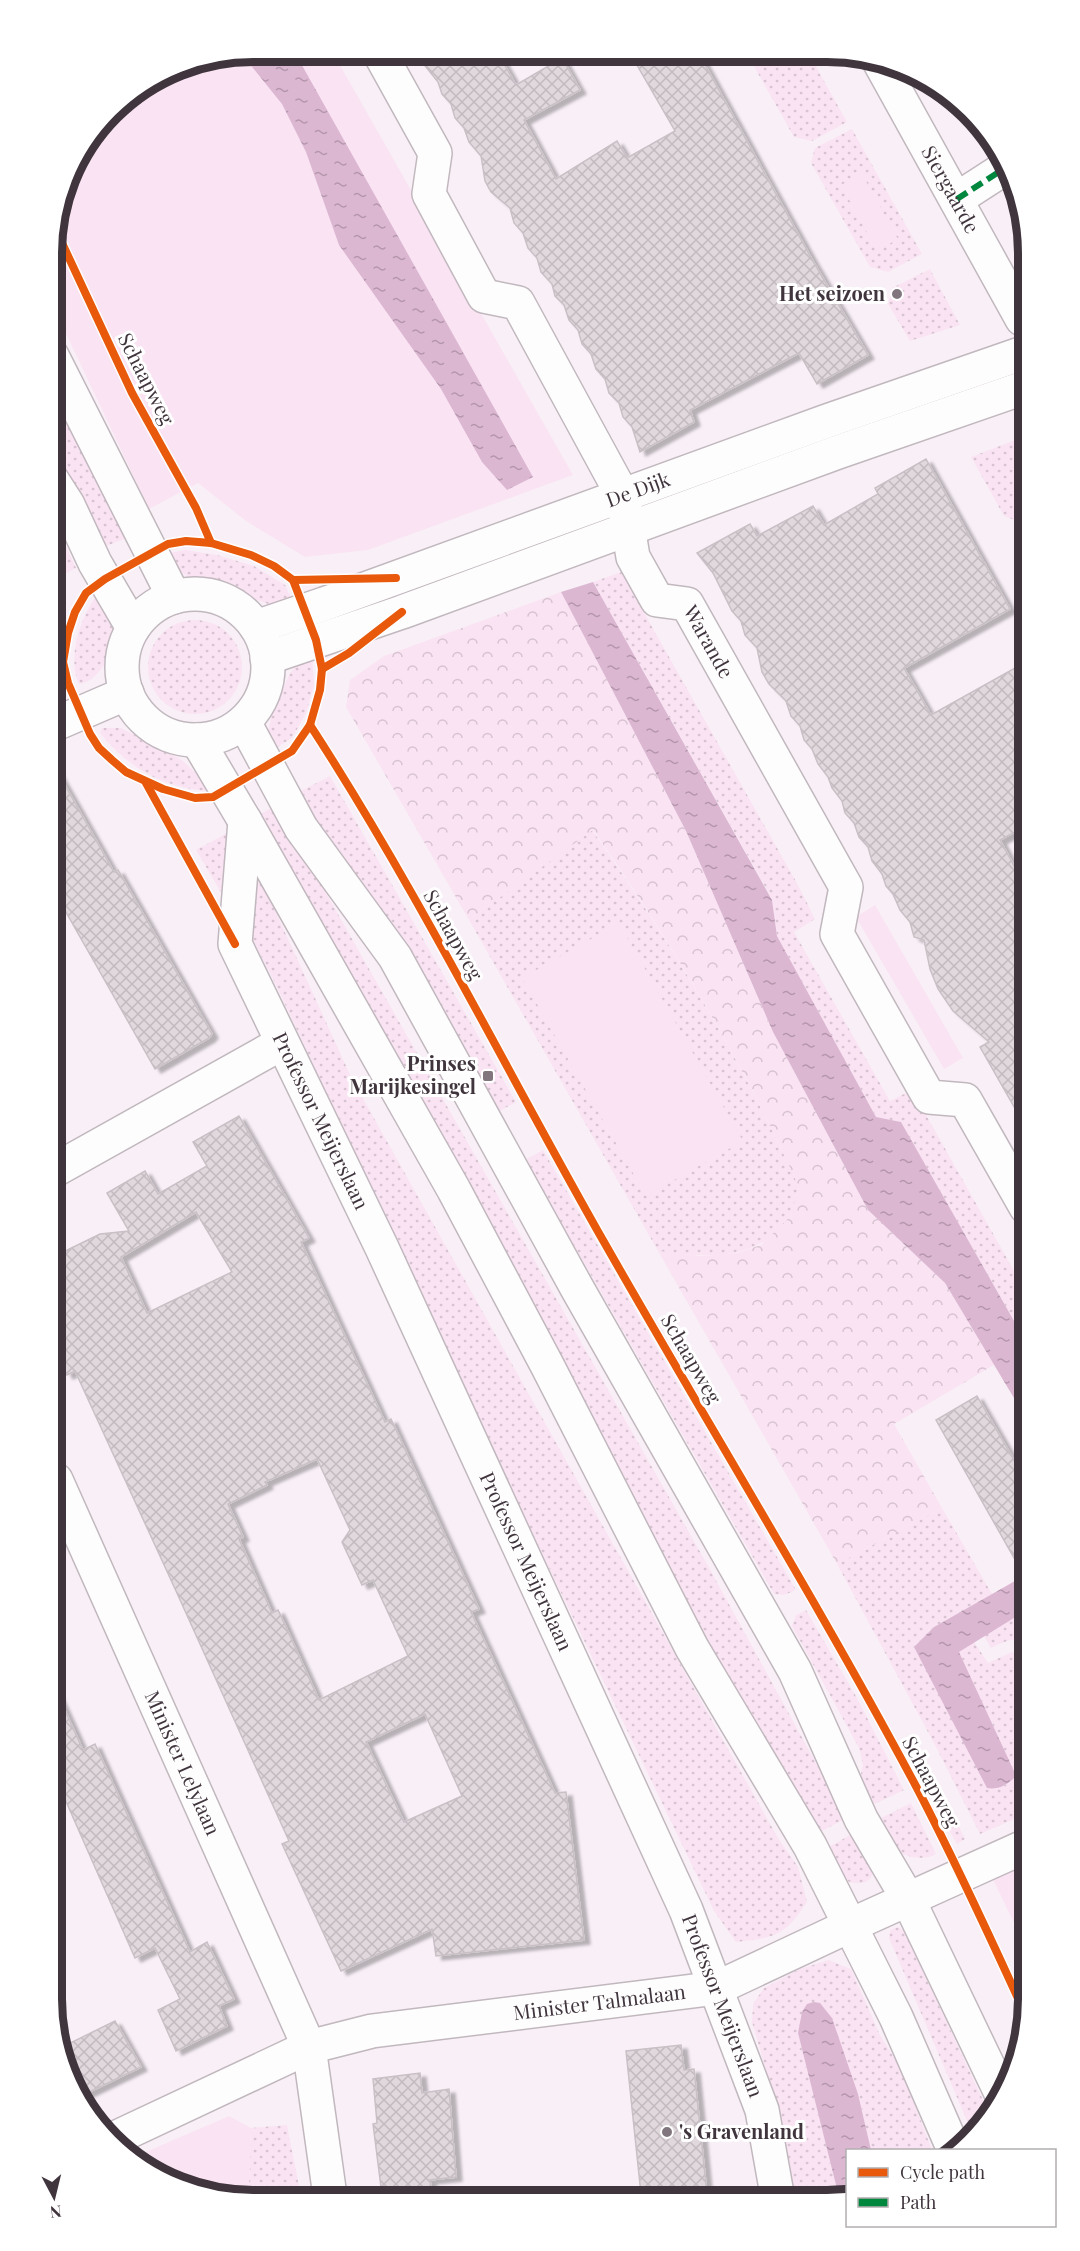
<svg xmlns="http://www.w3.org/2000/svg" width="1080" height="2251" viewBox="0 0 1080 2251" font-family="'Playfair Display',serif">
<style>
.grass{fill:url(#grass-dots)}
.forest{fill:url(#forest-crowns)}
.park{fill:#fae3f3}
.water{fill:url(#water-ripples)}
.building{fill:url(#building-cross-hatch);stroke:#c9c0c6;stroke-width:1.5;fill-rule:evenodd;filter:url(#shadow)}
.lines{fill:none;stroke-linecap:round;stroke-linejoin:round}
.minor-casing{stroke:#c1b8be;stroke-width:36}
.minor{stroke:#fefdfe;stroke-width:33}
.quiet{stroke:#00873e;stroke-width:6;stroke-dasharray:12 6;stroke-linecap:butt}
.cycleway-casing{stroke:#fff;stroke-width:11}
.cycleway{stroke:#e8590c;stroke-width:8}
.poi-dot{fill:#81767e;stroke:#fff;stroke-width:2}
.labels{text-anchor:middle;stroke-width:6;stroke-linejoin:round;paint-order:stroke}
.street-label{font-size:20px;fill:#40353d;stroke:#fff}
.poi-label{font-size:20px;font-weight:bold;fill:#40353d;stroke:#fff;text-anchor:end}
.rim{fill:none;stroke:#40353d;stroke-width:8}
</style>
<defs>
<pattern id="grass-dots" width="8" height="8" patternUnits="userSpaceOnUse" patternTransform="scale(1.5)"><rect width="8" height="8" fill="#fae3f3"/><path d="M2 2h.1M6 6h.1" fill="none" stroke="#d7c3d1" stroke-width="1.8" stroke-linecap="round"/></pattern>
<pattern id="forest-crowns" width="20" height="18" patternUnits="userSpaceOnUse" patternTransform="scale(1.5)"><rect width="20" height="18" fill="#fae3f3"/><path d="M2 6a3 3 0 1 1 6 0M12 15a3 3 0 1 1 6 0" fill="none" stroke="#d7c3d1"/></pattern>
<pattern id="water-ripples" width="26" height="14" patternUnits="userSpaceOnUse" patternTransform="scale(1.5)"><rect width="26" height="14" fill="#dcb7d2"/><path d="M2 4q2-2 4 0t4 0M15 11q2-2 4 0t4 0" fill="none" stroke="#b496ac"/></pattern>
<pattern id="building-cross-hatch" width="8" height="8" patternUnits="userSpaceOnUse" patternTransform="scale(1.5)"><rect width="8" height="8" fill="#e1d8de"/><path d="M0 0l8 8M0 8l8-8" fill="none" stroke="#c2babf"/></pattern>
<filter id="shadow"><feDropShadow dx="6" dy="4" stdDeviation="1.5" flood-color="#0004"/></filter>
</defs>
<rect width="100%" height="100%" fill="#f9f0f7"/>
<g class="grass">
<path d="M747,54h62l38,68 -35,19 -18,-4z"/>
<path d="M852,129l70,125 -34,18 -18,-5 -59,-104 4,-15z"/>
<path d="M930,269l30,56 -50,16 -22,-37 4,-16z"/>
<path d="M52,384l77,153 -30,12 -47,-84z"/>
<path d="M1023,437v86l-19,-7 -33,-59z"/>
<path d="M52,517l24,51 -23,12z"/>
<path d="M185,550l32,5 37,11 31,19 9,18 -20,3 -17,-6 -19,-11 -23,-7 -23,-3 -15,-9 -12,-16z"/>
<path d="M621,572l177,313 17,34 -21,13 96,169 22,-11 114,202v50l-125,-220 -25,-5 -99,-181 -5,-37 -179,-317z"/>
<path d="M97,595c5,9 13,19 17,29 7,18 -14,59 -35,60 -12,-27 1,-67 18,-89z"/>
<circle cx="195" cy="667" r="47"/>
<path d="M312,655l2,30 -8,28 -14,25 -21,13 -4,-16 5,-21 18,-41 11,-13z"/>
<path d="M102,728h19l49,25 13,8 28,27 -3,3c-47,-4 -78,-22 -108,-58z"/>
<path d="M330,776l186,326 -18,10 -203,-318z"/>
<path d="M276,805l431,759 139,254 -33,18 -559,-1018z"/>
<path d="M592,830c81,115 149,229 207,357 -3,9 -5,23 -10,31 -31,44 -84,40 -131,33l-189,-331z"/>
<path d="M229,832l-6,62h-1l-26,-44z"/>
<path d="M252,860l100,219 426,759 20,29 9,35c-22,34 -32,36 -71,40l-22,-31 -212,-441 -225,-483 -30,-59z"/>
<path d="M543,1150l253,440 -12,5 -10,-1 -249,-434z"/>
<path d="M942,1508l50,86 -58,33 -20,20 80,142 14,-5 6,-6v-7l-55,-119 15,-10 14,21 24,-11 9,2 6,11 1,148 -48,21 -45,-89 -98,-181z"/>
<path d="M806,1610l51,88 47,92 -38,18 -6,-30 3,-13 -4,-17 -67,-122 4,-11z"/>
<path d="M1027,1610v32c-13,-6 -23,0 -36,6l-7,-12z"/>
<path d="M940,1788l25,51 -8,5 -29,-51z"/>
<path d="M911,1803l25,51c-12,7 -30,4 -41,-5 -9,-6 -15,-19 -22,-27z"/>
<path d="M856,1832l17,38c-1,8 -4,12 -12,13 -21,2 -29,-17 -40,-32z"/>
<path d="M898,1927l6,4 86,184 -17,20 -84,-197 1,-8z"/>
<path d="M829,1960l22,9 29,66 21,34 31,81h-61l-13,-56 -60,-61 40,160h-45l-23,-109 -18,-62 1,-18 11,-16 36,-19z"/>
<path d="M287,2125l14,71h-68l16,-12 2,-56z"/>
</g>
<path class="forest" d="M561,592l125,239 87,201 95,178 77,73 49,82 -100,59 48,84 -105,56 -179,-313 43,5 36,-3 24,-8 29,-28 9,-30c-58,-128 -125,-241 -206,-357l-124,90 -123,-213 4,-27 34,-24z"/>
<g class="park">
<path d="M253,51h79l241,424 -205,75 -63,7 -59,-36 -48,-38 -49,26 -97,-205 -1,-65 21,-75 48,-63 56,-35z"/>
<path d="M862,174l36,65 -21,12 -36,-66z"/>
<path d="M875,905l88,153 -19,11 -88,-152z"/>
<path d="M619,923l124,218 -97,55 -124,-218z"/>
<path d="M1028,1845v107l-42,-87z"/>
<path d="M229,2116l22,12 -2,56 -16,12h-19l-80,-39z"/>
</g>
<g class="water">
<path d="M253,51h41l239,426 -26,13 -25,-28 -41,-73 -102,-144 -33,-93 -24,-48 -41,-51z"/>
<path d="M593,582l179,318 5,36 99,181 25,5 125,220v76l-81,-135 -77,-73 -95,-178 -87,-201 -125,-239z"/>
<path d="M1027,1574v36l-68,42 55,119v7c-7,7 -16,12 -27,10l-73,-141 20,-20z"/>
<path d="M814,2002l6,1 12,15 26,76 13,56h-23l-1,43h-9l-40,-160 4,-21 5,-8z"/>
</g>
<g class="building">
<path d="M440,52h46l4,8 9,-5 17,30 46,-27 18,32 -56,30 32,59 61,-38 10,17 48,-27 -45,-78 69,1 115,209 54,92 -51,29 -18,-31 -109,57 4,12 -54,30 -8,-25 -9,-10 -4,-14 -10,-10 -4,-14 -9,-10 -5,-15 -9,-10 -4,-14 -9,-10 -5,-15 -9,-9 -3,-12 -11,-12 -4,-14 -9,-10 -5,-15 -9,-10 -4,-15 -19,-16 -6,-11 -4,-25 -12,-14 -5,-14 -9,-10 -4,-14 -9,-10 -4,-12 -16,-20z"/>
<path d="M926,459l84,150 -106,59 27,47 93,-52v164l-24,13 24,44 1,242 -45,-79 9,-5 -36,-31 -15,-22 -8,-20 -6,-29 -10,-3 -4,-15 -10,-12 -7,-16 -7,-8 -4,-12 -10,-13 -4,-14 -9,-10 -5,-14 -9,-10 -3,-12 -10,-13 -4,-11 -10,-13 -6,-15 -8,-9 -4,-14 -9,-10 -5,-15 -17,-17 -7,-12 -5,-24 -12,-13 -4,-14 -9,-10 -19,-38 -16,-20 53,-29 7,12 56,-30 11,19 54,-31 -3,-6z"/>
<path d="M53,764l61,108 4,-2 94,164 -3,4 -54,31 -101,-178z"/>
<path d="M239,1116l70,122 -8,4 84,180 6,-3 88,190 -8,3 84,181 11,-1 18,148 -148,16 -4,-27 -91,42 -59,-127 7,-3 -113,-250 -101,-220 -8,4 -12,-26v-93l45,-22 29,-3 -22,-38 38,-22 13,23 49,-28 -14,-24zM196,1212l36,60 -85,41 -26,-56zM317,1459l33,71 -8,12 20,43 11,-5 35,76 -89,44 -39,-86 -2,-4 -6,3 -33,-74 4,-2 -15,-33 39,-19 -2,-3zM425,1714l37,82 -58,26 -38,-80z"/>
<path d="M977,1396l50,87v98l-91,-161z"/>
<path d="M57,1693l26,57 12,-6 95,208 17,-10 27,57 -15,7 8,20 -51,25 -18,-41 22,-11 -25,-51 -20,10 -78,-177z"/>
<path d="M115,2021l26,46 -62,30 -21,-48z"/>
<path d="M681,2045l3,25 10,-1 13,125h-66l-15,-143z"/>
<path d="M420,2073l2,20 27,-4 7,88 -26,3 2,15h-50l-9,-71 4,-1 -4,-44z"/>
</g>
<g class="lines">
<defs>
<g id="minor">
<path id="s1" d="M379,52l56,101 -6,41 55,102 34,7 105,193 10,61 24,43 30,4 159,283 -9,47 92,163 36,3 61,107"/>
<path id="s2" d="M879,61l143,258"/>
<path d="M957,199l51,-33"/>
<path d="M52,356l122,241"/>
<path d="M52,480l16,25 27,58 38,65"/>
<circle cx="195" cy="667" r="73"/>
<path id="s3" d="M256,627l68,-23 503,-183 196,-68"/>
<path d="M267,658l135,-46 436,-160 185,-64"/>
<path d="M244,722l57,106 94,129 182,331 218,383 66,148 47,80 94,196"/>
<path d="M53,725l74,-32"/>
<path d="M197,740l48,81 209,369 93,175 145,283 118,198 86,171 58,133"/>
<path id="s4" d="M245,821l-10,123 147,304 304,662 76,200 15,84"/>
<path d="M55,1170l227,-127"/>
<path id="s5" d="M56,1480l253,567 21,149"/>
<path id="s6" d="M111,2140l198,-93 63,-16 345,-43 134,-63 177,-80"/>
</g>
</defs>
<use href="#minor" class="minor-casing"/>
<use href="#minor" class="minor"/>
<path class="quiet" d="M957,199l51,-33"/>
<defs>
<g id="cycleway">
<path d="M55,228l77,165 64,115 15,35"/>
<path d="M186,541l25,2 40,12 23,11 19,14 23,60 6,29 -2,21 -10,35 -18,26 -79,46 -18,1 -32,-9 -37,-17 -14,-12 -13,-12 -9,-14 -22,-51 -5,-21 5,-29 7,-21 11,-19 19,-14 63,-35z"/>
<path d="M293,580l103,-2"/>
<path d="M322,669l27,-16 53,-41"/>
<path d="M310,725c108,166 196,345 294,517 104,183 215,362 314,548 39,75 74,151 109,228"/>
<path d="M146,783l89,161"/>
</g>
</defs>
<use href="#cycleway" class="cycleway-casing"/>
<use href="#cycleway" class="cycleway"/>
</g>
<g class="poi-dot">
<circle cx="897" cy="294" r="6"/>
<rect x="482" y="1070" width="12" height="12" rx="3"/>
<circle cx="667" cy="2132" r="6"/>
</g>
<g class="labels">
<g class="street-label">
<text dy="7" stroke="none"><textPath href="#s2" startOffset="147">Siergaarde</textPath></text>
<text transform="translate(146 379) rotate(63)" y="7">Schaapweg</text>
<text dy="7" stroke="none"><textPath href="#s3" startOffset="406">De Dijk</textPath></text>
<text dy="7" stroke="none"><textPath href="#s1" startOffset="712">Warande</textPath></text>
<text transform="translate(453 935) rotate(61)" y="7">Schaapweg</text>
<text dy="7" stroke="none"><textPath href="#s4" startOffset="320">Professor Meijerslaan</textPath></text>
<text transform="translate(691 1359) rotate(60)" y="7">Schaapweg</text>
<text dy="7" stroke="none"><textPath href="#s4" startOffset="806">Professor Meijerslaan</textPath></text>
<text dy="7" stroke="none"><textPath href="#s5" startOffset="310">Minister Lelylaan</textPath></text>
<text transform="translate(931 1782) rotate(62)" y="7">Schaapweg</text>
<text dy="7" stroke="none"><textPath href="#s6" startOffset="513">Minister Talmalaan</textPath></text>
<text dy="7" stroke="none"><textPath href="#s4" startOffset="1292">Professor Meijerslaan</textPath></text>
</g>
<g class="poi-label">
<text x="885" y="301">Het seizoen</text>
<text x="476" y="1071">Prinses<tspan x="476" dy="23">Marijkesingel</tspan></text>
<text x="679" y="2139" text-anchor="start">'s Gravenland</text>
</g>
</g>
<path d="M0 0H1080V2251H0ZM253 62H827A191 191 0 0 1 1018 253V1999A191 191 0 0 1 827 2190H253A191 191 0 0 1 62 1999V253A191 191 0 0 1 253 62Z" fill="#fff" fill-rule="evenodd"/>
<path class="rim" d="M253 62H827A191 191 0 0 1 1018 253V1999A191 191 0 0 1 827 2190H253A191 191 0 0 1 62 1999V253A191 191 0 0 1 253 62Z"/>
<rect x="846" y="2149" width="210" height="78" fill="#ffffff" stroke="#b3aeb1" stroke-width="1.5"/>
<rect x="858" y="2168" width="30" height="9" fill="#e8590c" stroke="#b3aeb1" stroke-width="1.5"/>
<text x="900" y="2179" font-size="18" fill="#40353d">Cycle path</text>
<rect x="858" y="2198" width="30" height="9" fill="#00873e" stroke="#b3aeb1" stroke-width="1.5"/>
<text x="900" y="2209" font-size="18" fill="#40353d">Path</text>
<g transform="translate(54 2197) rotate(173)" stroke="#ffffff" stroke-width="4.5" paint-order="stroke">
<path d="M0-4.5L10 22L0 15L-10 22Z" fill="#40353d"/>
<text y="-9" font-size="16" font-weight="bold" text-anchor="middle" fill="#40353d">N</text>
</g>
</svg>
